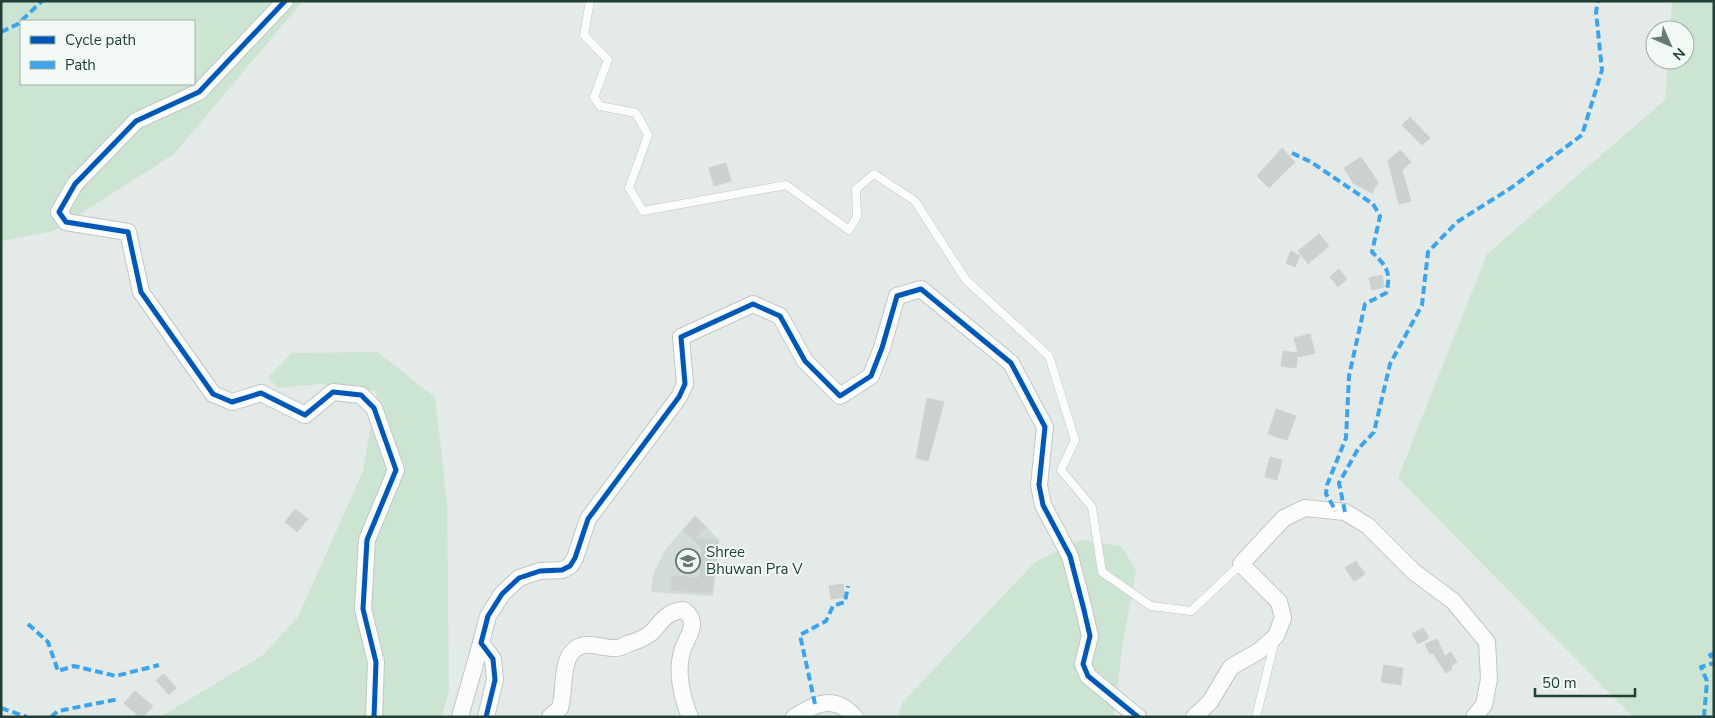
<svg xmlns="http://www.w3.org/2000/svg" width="1715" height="718" viewBox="0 0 1715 718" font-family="'Nunito Sans',sans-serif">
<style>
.built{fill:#d1dcd7}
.green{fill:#cce4d2;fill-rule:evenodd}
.building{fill:#cbd1ce;stroke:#cdd3d0}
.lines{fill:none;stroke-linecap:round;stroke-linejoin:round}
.service-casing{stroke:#c1c7c4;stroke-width:9}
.minor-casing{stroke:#c1c7c4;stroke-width:18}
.service{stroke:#fbfcfb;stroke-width:8}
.minor{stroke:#fbfcfb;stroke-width:16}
.quiet{stroke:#3da4eb;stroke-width:4;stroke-dasharray:8 4;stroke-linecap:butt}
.cycleway-casing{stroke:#f2f9f5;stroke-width:8}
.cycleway{stroke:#0057b8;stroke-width:5}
.labels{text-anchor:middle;stroke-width:4;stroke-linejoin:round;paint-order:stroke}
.poi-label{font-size:15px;fill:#203f35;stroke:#f2f9f5;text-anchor:start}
</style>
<rect width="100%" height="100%" fill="#e4eae7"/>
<path class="built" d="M695,515l24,25 -6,56 -62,-4 3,-20 12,-23z"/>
<g class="green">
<path d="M1,1h302l-129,153 -121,77 -52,10zM21,21h173v63h-173z"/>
<path d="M1672,1h42v716h-81l-235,-239 89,-224 178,-154 3,-40h17v-30h-15z"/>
<path d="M377,352l58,45 12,105 2,187 -7,28h-282l103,-62 35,-38 65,-146 14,-80 -57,-7 -42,4 -10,-11 24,-24z"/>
<path d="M1082,540l39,6 15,24 -14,78 -8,69h-216l4,-14 133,-141z"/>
</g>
<g class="building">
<path d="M1410,117l20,21 -8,7 -20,-20z"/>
<path d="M1282,148l13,14 -26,26 -12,-12z"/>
<path d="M1400,150l11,12 -9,8 9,31 -12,3 -11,-43z"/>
<path d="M1361,157l17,25 -6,11 -19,-10 -9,-15z"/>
<path d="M726,163l5,18 -17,5 -5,-18z"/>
<path d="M1319,234l10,12 -21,18 -10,-13z"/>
<path d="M1291,251l9,5 -5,11 -9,-4z"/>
<path d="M1339,269l8,10 -9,8 -8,-10z"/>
<path d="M1382,275l2,12 -12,3 -3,-12z"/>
<path d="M1310,334l5,19 -16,4 -1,-4 -2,15 -15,-2 2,-15 15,2 -4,-15z"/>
<path d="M927,398l17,4 -16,59 -12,-3z"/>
<path d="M1276,409l20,7 -9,24 -19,-6z"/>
<path d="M1270,457l12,3 -5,20 -12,-3z"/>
<path d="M295,509l13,10 -11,13 -12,-10z"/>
<path d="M695,517l11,10 -11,11 24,2 -7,53 -41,-3 1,-14 27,2 3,-30 -19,-18z"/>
<path d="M1356,561l9,13 -11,7 -9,-13z"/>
<path d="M843,584l2,13 -14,2 -2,-13z"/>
<path d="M1423,628l6,10 -11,6 -6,-10z"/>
<path d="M1437,639l8,17 6,-4 6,10 -6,4 1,3 -6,4 -13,-20 -3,1 -5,-10z"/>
<path d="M1384,665l19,3 -2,17 -20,-3z"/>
<path d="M164,674l12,14 -7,7 -13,-15z"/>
<path d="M135,691l18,15 -10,11h-4l-15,-14z"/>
</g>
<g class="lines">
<defs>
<g id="service">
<path d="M590,1l-6,34 24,25 -14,37 6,9 36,7 12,22 -19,53 14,23 143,-26 63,45 8,-13 -1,-28 18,-15 41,27 51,79 83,76 26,84 -14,30 31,37 10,65 49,34 40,5 50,-47"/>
<path d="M1256,717l19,-77"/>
</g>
<g id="minor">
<path d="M285,1l-86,91 -63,29 -61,63 -16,28 7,10 62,10 13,60 72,102 19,8 29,-9 44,22 28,-23 28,3 13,13 22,62 -29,70 -4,69 13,53 -2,55"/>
<path d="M460,717l21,-74"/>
<path d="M486,717l9,-37 -2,-21 -12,-16 7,-27 14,-22 17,-16 21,-7 22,-1 8,-4 5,-8 13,-39 91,-122 6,-13 -4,-47 72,-33 27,12 25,45 35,35 31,-20 11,-28 15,-52 24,-7 90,74 34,64 -6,58 4,20 27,51 14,54 6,26 -7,28 5,12 50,41"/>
<path d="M550,717l10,-9c5,-16 1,-43 12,-56 12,-14 28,-3 44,-4 4,0 10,-3 14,-5 8,-2 19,-7 24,-13 9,-11 14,-19 30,-20 5,4 9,9 8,16 -1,9 -8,17 -10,26 -6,20 0,46 8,65"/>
<path d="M794,717c23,-14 40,-23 61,0"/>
<path d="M1194,717l16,-15 21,-35 28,-16 17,-15 7,-18 -4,-16 -38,-38 43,-46 21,-10 40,4 23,14 46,46 39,29 34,41 2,37 -5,26 -10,12"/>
</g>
</defs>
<use href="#service" class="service-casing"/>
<use href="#minor" class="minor-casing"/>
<use href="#service" class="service"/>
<use href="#minor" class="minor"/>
<g class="quiet">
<path d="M1,32l17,-8 24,-23"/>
<path d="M1292,153l19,9 62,42 7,12 -8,36c14,14 20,20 14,41l-21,11 -16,72 -3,62 -19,47 -1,9 10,17"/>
<path d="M1345,512l-6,-29 19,-34 16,-17 16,-68 32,-59 6,-53 29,-30 54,-34 71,-53 20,-65 -6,-58 2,-11"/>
<path d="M28,624l20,18 10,29 16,-5 42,10 43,-11"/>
<path d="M1714,645v1"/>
<path d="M1714,653l-4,2 4,5"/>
<path d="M815,704l-15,-69 26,-14 7,-15 12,-4 3,-16"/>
<path d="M1,708l26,9"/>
<path d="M51,717l7,-6 61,-12"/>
<path d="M1704,717l3,-36 -6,-14 13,-4"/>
</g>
<defs>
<g id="cycleway">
<path d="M285,1l-86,91 -63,29 -61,63 -16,28 7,10 62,10 13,60 72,102 19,8 29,-9 44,22 28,-23 28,3 13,13 22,62 -29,70 -4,69 13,53 -2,55"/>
<path d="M486,717l9,-37 -2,-21 -12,-16 7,-27 14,-22 17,-16 21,-7 22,-1 8,-4 5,-8 13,-39 91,-122 6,-13 -4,-47 72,-33 27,12 25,45 35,35 31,-20 11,-28 15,-52 24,-7 90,74 34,64 -6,58 4,20 27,51 14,54 6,26 -7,28 5,12 50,41"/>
</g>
</defs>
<use href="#cycleway" class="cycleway-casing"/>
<use href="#cycleway" class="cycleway"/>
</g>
<defs>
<symbol id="school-ring" viewBox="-11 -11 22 22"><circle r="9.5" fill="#f2f9f5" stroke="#657b73" stroke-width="1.5"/><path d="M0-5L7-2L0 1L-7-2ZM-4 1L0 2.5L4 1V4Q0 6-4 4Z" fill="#657b73"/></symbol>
</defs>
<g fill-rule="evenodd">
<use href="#school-ring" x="674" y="547" width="28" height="28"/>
</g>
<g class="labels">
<g class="poi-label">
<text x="706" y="557">Shree<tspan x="706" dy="17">Bhuwan Pra V</tspan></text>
</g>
</g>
<rect width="1715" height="718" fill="none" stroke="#203f35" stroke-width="5"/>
<rect x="20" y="20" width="175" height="65" fill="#f2f9f5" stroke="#9eafa8"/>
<rect x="30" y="36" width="25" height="8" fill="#0057b8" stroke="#9eafa8"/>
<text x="65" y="45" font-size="15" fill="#203f35">Cycle path</text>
<rect x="30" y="61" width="25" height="8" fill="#3da4eb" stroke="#9eafa8"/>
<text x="65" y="70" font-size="15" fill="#203f35">Path</text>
<g transform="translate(1670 45) rotate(135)"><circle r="24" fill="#f2f9f5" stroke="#9eafa8"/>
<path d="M0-4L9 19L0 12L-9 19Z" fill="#657b73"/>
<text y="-8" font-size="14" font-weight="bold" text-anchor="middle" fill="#203f35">N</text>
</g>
<path d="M1535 688v8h100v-8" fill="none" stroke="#203f35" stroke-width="2.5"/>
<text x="1542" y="688" font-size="15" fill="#203f35" stroke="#f2f9f5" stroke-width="4" paint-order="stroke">50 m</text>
</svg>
